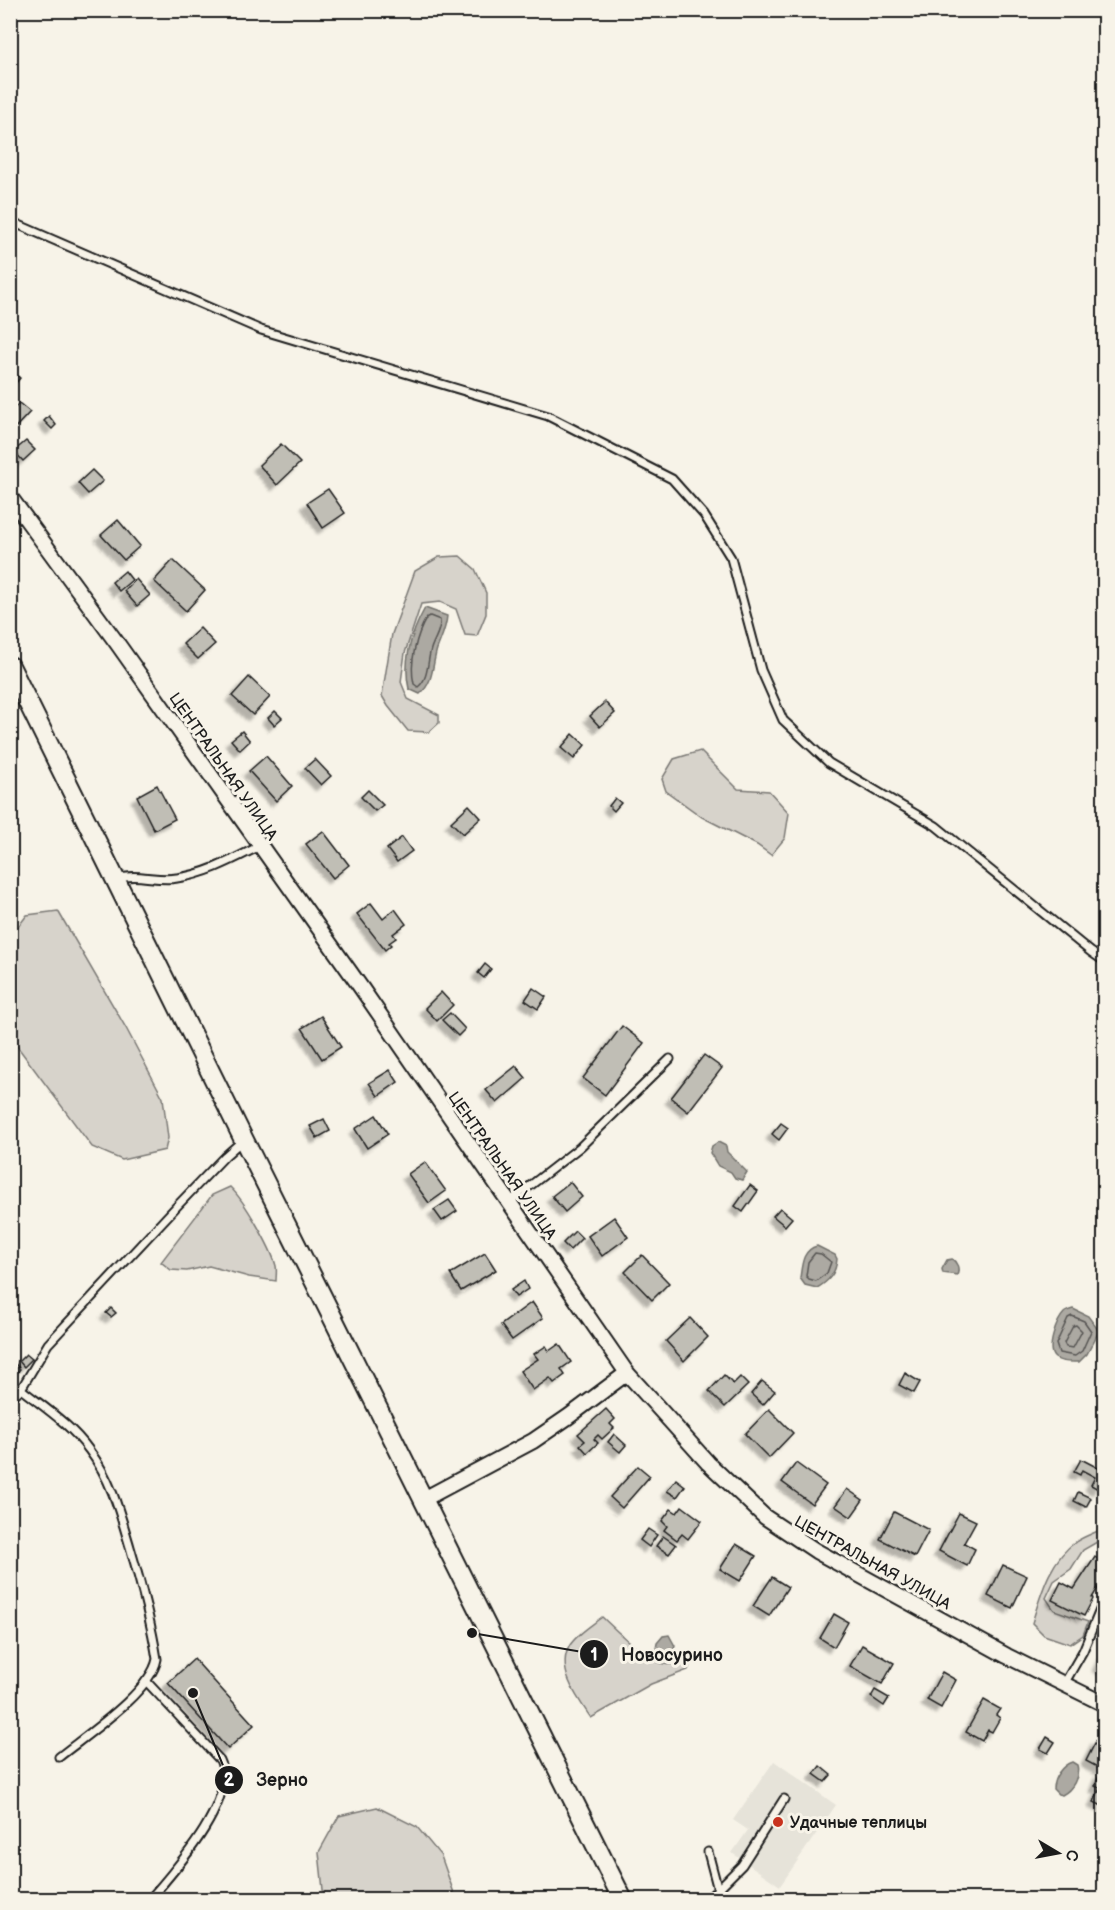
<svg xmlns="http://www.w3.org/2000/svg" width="1115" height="1910" viewBox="0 0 1115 1910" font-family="'Balsamiq Sans',sans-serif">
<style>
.built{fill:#e6e3d9}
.green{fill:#d7d3cb;stroke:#7a7874;stroke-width:1.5}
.water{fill:#aca9a2;stroke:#72716c;stroke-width:1.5}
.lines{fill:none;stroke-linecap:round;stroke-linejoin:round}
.shore{stroke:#565452;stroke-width:1.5}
.building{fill:#c0beb5;stroke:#1c1c1c;stroke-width:1.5;filter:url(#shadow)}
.lane-casing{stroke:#1c1c1c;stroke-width:11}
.street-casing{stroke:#1c1c1c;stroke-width:18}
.secondary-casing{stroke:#1c1c1c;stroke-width:22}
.lane{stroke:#f7f3e8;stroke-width:7}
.street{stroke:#f7f3e8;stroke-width:14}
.secondary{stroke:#f7f3e8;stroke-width:18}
.poi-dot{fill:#c8321e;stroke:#f7f3e8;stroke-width:2}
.labels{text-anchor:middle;stroke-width:6;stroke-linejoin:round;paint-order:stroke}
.street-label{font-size:16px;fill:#1c1c1c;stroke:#f7f3e8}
.poi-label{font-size:16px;font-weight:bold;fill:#1c1c1c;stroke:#f7f3e8;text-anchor:start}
.leader{fill:none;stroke:#1c1c1c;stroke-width:2}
.callout-dot{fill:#1c1c1c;stroke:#f7f3e8;stroke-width:2}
.mark-label{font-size:18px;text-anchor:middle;font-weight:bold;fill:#fff}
.callout-label{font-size:18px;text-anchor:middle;font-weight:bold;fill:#1c1c1c;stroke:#f7f3e8;stroke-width:6;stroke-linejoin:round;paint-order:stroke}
</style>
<defs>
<filter id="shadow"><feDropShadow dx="-5.5" dy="5.5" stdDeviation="1.5" flood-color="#0004"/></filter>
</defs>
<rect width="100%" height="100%" fill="#f7f3e8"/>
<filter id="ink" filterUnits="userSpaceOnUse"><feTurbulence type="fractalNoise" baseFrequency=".0167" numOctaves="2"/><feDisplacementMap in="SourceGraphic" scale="12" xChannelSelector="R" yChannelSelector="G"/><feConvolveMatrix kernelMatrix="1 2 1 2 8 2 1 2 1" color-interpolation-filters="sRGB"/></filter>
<g filter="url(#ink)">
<path class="built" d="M774,1761l62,44 -56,81 -48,-33 16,-23 -15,-10z"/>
<g class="green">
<path d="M460,556l15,13 11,24v21l-9,22 -12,-1 -9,-26 -16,-7 -19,2 -16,49 -4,29 7,17 31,16v8l-10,9 -21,-1 -20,-25 -6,-10 10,-62 23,-63 24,-14z"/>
<path d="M700,751l38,38 31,2 20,22 -4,25 -14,17 -14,-10 -55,-28 -36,-26 -4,-12 12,-20z"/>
<path d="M58,911l68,117 37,70 5,40 -3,12 -43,10 -30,-13 -81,-109v-102l16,-21z"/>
<path d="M230,1187c14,13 41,60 46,79 1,5 0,10 0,15l-27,-4 -40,-11 -22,5 -16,-1 -10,-8 51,-67z"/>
<path d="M1102,1529l2,9 -21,12 -12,19 -17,12 -8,17 8,12 34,12 -5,13 -13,9 -26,-9 -12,-12c9,-29 18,-64 45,-82 8,-5 17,-8 25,-12z"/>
<path d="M602,1617c15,14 42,42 62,47 9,2 15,-4 21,-10l7,6 -4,10 -37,14 -60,34c-13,-19 -36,-49 -21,-73 7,-11 22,-20 32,-28z"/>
<path d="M377,1807l40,20 24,29 14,40 -2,3h-129l-5,-47 20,-36z"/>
</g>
<g class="water">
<path d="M425,608l22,8c-1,13 -6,22 -10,33 -5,16 -3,33 -17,45l-11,-5c-6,-27 2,-56 16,-81z"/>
<path d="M718,1142l8,4 1,6 20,20 -5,8 -7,-2 -4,-6 -13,-6 -8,-13 2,-7z"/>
<path d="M817,1246l18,9 2,4c-1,14 -8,22 -20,29l-12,-3 -5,-7c2,-13 2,-28 17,-32z"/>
<path d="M952,1259c5,3 8,10 5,16l-14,-2 -1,-4 5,-9z"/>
<path d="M1073,1309l15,7 11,15 -12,23 -8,8c-7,0 -18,1 -24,-4 -10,-8 2,-38 9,-45 0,-1 8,-4 9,-4z"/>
<path d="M669,1635l6,11 -4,10 -5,4h-6l-5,-6 2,-11 6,-7z"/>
<path d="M1072,1762l5,3c3,12 -5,25 -15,30l-4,-1 -5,-5c0,-11 9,-24 19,-27z"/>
</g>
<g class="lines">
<g class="shore">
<path d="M430,616l10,4c1,11 -6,19 -9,29 -4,13 -2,29 -13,38l-4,-3c-5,-20 2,-49 13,-67z"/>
<path d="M815,1253l6,1 10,8 -4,11 -11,8 -7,-2 -3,-3 2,-14z"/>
<path d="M1072,1316l12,5 7,10 -9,20 -7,5 -16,-3 -3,-9 12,-26z"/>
<path d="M1076,1325l6,6 -9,17 -7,-1 -2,-4 9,-17z"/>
</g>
</g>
<g class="building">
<path d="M10,370l10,8 -10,12z"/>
<path d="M19,403l11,9 -20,21v-20z"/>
<path d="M49,416l7,9 -4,4 -8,-8z"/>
<path d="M26,441l9,9 -12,11 -9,-10z"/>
<path d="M281,444l19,19 -23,22 -18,-20z"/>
<path d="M92,470l11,11 -15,13 -10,-11z"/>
<path d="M328,489l17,24 -22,15 -16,-25z"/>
<path d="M118,520l22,26 -16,14 -23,-25z"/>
<path d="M173,560l32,30 -19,21 -32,-30z"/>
<path d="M125,571l7,9 -13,11 -7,-9z"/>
<path d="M136,579l14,16 -13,11 -13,-15z"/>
<path d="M200,628l15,16 -17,15 -15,-15z"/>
<path d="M249,677l21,20 -17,18 -21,-19z"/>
<path d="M605,702l10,11 -15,14 -10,-11z"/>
<path d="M275,711l7,7 -8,7 -6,-7z"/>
<path d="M242,731l8,10 -10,9 -9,-10z"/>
<path d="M573,734l12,11 -11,14 -13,-11z"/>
<path d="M266,756l26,30 -16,15 -27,-30z"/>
<path d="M315,759l16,17 -10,9 -16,-17z"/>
<path d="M157,785l18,34 -21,11 -17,-34z"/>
<path d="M368,790l15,15 -8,6 -14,-14z"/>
<path d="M615,798l6,5 -7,8 -5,-5z"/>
<path d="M469,805l12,13 -18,16 -12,-12z"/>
<path d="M323,831l26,34 -16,13 -27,-34z"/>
<path d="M402,837l10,14 -15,11 -10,-13z"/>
<path d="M371,903l12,16 12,-10 11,15 -13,10 3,4 -7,5 2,2 -6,5 -28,-36z"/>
<path d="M485,964l6,5 -7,9 -6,-5z"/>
<path d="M533,988l13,9 -8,12 -13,-9z"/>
<path d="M441,992l12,13 -16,16 -12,-13z"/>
<path d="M450,1013l15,16 -7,7 -16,-16z"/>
<path d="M321,1016l20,31 -19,12 -20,-31z"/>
<path d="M622,1026l22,17 -39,52 -22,-17z"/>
<path d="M704,1055l18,13 -34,44 -17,-14z"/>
<path d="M516,1066l10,12 -29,25 -11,-13z"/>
<path d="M390,1070l8,12 -20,14 -9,-13z"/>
<path d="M376,1115l12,19 -21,14 -12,-19z"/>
<path d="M324,1119l6,12 -13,7 -7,-12z"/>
<path d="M781,1123l7,5 -9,12 -7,-6z"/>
<path d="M425,1162l21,29 -17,12 -21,-29z"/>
<path d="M570,1182l12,15 -17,15 -13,-16z"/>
<path d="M750,1185l8,6 -15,21 -8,-6z"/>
<path d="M449,1200l8,11 -15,10 -8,-11z"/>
<path d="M780,1208l12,10 -7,8 -12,-10z"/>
<path d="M614,1217l14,20 -26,19 -14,-20z"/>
<path d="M575,1231l7,7 -12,12 -7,-7z"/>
<path d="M485,1253l11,17 -35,21 -11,-17z"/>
<path d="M642,1255l27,28 -17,17 -27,-28z"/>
<path d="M524,1281l4,8 -12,8 -5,-7z"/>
<path d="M532,1302l11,16 -31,22 -11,-15z"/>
<path d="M111,1308l5,5 -5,4 -5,-4z"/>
<path d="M690,1318l18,19 -24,24 -18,-20z"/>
<path d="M559,1344l12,18 -10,7 4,6 -11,8 -4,-5 -17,12 -13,-19 18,-12 -4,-5 12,-8 3,5z"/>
<path d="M26,1354l6,5 -8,8 -5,-6z"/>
<path d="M13,1362l7,7 -7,8 -3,-3v-9z"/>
<path d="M905,1373l15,9 -6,11 -15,-8z"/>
<path d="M724,1375l9,9 7,-7 8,8 -23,22 -16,-16z"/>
<path d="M762,1381l13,10 -12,14 -12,-11z"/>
<path d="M606,1409l9,10 -5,5 4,4 -12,11 -4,-4 -4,4 4,4 -11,10 -7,-8 5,-4 -7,-7z"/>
<path d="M769,1409l24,24 -24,25 -24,-24z"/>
<path d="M614,1434l12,11 -6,7 -12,-10z"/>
<path d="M1081,1459l23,12v6l-6,12 -7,-4 4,-8 -13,-7 -2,5 -6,-3z"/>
<path d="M796,1463l30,22 -14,19 -30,-22z"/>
<path d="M638,1466l12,10 -28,32 -12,-11z"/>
<path d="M676,1479l9,7 -8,11 -10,-6z"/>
<path d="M847,1489l16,11 -12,17 -16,-11z"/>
<path d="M1078,1492l13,6 -5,9 -12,-6z"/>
<path d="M682,1506l20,15 -14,18 -6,-5 -5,6 -13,-10 3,-4 -5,-5 9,-12 6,4z"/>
<path d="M894,1512l35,18 -14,27 -35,-18z"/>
<path d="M959,1513l17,8 -12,22 11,6 -8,17 -28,-15z"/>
<path d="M648,1529l9,6 -8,12 -9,-7z"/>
<path d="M663,1536l13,9 -7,9 -13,-8z"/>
<path d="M736,1544l20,12 -16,25 -20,-12z"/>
<path d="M1095,1557l9,6v15l-12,20 1,1 -9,17 -32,-16 9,-18 13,7z"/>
<path d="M1003,1565l24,11 -15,32 -24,-12z"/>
<path d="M772,1577l16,10 -19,29 -16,-10z"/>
<path d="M834,1614l14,8 -14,25 -14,-9z"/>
<path d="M862,1645l32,18 -12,21 -32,-18z"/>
<path d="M1104,1653v16l-6,-3z"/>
<path d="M194,1659l60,66 -26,24 -60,-66z"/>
<path d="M942,1672l14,8 -15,28 -14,-8z"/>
<path d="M875,1690l14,8 -5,8 -13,-9z"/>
<path d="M984,1700l16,9 -4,6 4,3 -8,14 -4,-2 -6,11 -16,-9z"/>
<path d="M1047,1737l8,5 -7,11 -8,-4z"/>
<path d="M1097,1739l7,3v20l-3,7 -15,-8z"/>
<path d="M820,1766l11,9 -6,7 -11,-8z"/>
<path d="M1100,1773l4,2v32l-10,-5 6,-14 -5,-2z"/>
</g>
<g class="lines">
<defs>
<g id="lane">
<path d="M10,221l251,109 287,86 124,63 32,36 27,43 30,112 22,50 46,43 107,63 155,126 13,9"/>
<path d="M117,879c20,-7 40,3 60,-1 30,-4 57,-19 83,-32"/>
<path d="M508,1203l72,-56 90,-88"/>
<path d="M21,1389c24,19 50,36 68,61 22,29 31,63 41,97 11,37 21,74 27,112 -6,33 -72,77 -98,98"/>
<path d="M10,1398l11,-9 27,-45 129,-138 48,-50 18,-16"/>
<path d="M146,1681l74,79c19,40 -46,111 -71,140"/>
<path d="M1064,1684l19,-33 21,-51"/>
<path d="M708,1852l10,38"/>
<path d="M707,1900l35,-35 42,-66"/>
</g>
<g id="street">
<path d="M10,497l107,146 245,346 265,384 81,90 57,54 51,34 191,105 97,48"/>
<path d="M424,1499l109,-58 35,-24 59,-44"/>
</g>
<path id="secondary" d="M10,666l234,474 379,760"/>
</defs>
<use href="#lane" class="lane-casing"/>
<use href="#street" class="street-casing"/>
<use href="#secondary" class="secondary-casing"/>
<use href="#lane" class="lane"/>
<use href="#street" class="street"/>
<use href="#secondary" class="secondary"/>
</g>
</g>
<circle class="poi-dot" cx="778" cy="1822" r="6"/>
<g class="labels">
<g class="street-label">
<text transform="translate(224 766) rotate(55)" y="6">ЦЕНТРАЛЬНАЯ УЛИЦА</text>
<text transform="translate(503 1165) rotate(55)" y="6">ЦЕНТРАЛЬНАЯ УЛИЦА</text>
<text transform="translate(873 1562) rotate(29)" y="6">ЦЕНТРАЛЬНАЯ УЛИЦА</text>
</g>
<g class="poi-label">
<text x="790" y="1828">Удачные теплицы</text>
</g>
</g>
<path class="leader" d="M472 1633L594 1654M193 1693L229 1780"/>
<g class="callout-dot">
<circle cx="472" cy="1633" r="6"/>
<circle cx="193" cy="1693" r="6"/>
<circle cx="594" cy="1654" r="15"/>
<circle cx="229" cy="1780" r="15"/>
</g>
<g class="mark-label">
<text x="594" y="1661">1</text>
<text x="229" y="1786">2</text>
</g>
<g class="callout-label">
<text x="672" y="1661">Новосурино</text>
<text x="282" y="1786">Зерно</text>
</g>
<rect width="1115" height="1910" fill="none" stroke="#f7f3e8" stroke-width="36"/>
<rect x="18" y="18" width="1079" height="1874" fill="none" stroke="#1c1c1c" stroke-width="2" filter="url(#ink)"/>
<g transform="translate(1058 1853) rotate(100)" stroke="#f7f3e8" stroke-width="4.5" paint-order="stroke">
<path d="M0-4.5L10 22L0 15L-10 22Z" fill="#1c1c1c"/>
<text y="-9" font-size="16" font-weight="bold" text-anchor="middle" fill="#1c1c1c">С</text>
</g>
</svg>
